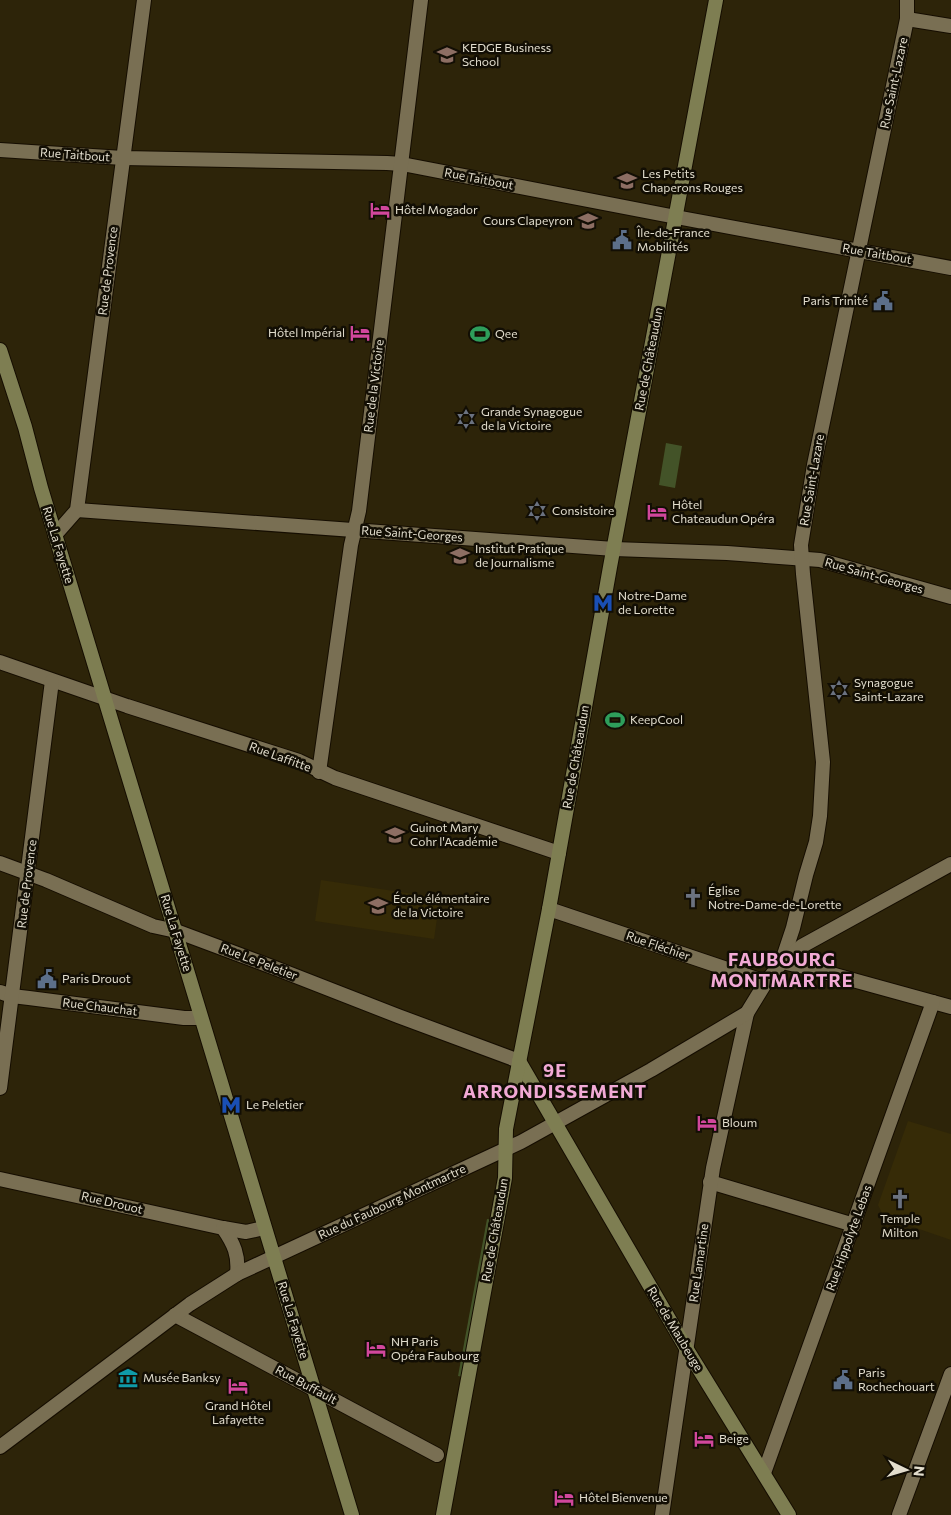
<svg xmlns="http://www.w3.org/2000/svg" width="951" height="1515" viewBox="0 0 951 1515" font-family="Commissioner,sans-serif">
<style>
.built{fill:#362b07}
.green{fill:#435328}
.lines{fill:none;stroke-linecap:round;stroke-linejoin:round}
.minor-casing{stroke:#150d00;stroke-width:16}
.tertiary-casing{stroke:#150d00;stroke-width:16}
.secondary-casing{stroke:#150d00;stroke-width:16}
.minor{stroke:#796f53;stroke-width:14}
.tertiary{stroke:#796f53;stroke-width:14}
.secondary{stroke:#7e7e52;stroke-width:14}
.labels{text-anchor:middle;stroke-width:5;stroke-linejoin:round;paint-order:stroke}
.poi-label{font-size:12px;fill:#e2ddcd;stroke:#120e04;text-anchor:start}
.street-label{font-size:12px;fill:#e2ddcd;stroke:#120e04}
.district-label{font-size:18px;font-weight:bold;letter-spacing:1px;fill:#f1a9d5;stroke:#120e04}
</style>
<rect width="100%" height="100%" fill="#2d2409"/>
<g class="built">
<path d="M321,880l119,18 -6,41 -119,-18z"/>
<path d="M908,1121l43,13v106l-67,-23 -6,-12z"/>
</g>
<g class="green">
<path d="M666,443l16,3 -7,42 -16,-3z"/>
<path d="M487,1219l7,1 -30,157 -6,-1z"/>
</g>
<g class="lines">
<defs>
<g id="minor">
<path d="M907,19l44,7"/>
<path d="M0,150l123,8 264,5 15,1 274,53 275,51"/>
<path d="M77,510l537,39 113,4 93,7 131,37"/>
<path d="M55,535l22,-25 67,-510"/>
<path d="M0,662l127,44 172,55 36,17 224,75"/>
<path d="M319,772l32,-227 8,-34 62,-511"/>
<path d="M549,909l217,73"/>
<path d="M782,962l31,7 138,38"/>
<path d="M0,992l12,4 17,2 155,20h17"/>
<path d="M0,1088l52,-407"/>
<path d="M0,1179l223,49 23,4 18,-4"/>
<path d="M710,1182l144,43"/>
<path d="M223,1228c11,16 16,27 14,46"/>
<path d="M175,1315l262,140"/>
<path d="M764,1473l169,-471"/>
<path d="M662,1515l51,-347 34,-155"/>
<path d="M899,1515l52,-141"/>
</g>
<g id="tertiary">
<path d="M0,863l46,17 107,46 23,5 99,37 123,48 121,45"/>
<path d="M782,961l11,-33 13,-53 10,-33 4,-26 3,-54 -20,-188 -2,-29 13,-80 93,-446v-19"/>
<path d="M0,1447l190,-143 47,-30 284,-132 130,-72 96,-57 19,-31 16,-20 20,-16 149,-82"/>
</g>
<g id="secondary">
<path d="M0,350l25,77 16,61 311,1027"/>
<path d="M519,1061l167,287 103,167"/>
<path d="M443,1515l62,-337 1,-49 43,-220 61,-342 106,-567"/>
</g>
</defs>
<use href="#minor" class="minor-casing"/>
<use href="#tertiary" class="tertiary-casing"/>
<use href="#secondary" class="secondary-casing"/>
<use href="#minor" class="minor"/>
<use href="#tertiary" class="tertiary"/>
<use href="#secondary" class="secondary"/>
</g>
<defs>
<symbol id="university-bare" viewBox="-9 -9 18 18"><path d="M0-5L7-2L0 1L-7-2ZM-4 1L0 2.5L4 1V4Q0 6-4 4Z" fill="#8d6e63" stroke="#120e04" stroke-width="2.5" paint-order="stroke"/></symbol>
<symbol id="school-bare" viewBox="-9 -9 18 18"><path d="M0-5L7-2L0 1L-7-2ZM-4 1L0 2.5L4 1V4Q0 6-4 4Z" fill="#8d6e63" stroke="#120e04" stroke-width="2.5" paint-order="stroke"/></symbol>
<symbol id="hotel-bare" viewBox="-9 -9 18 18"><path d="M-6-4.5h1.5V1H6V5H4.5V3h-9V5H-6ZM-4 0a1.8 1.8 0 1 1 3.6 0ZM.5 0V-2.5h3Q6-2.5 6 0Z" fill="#d1479c" stroke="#120e04" stroke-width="2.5" paint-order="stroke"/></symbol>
<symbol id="civic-bare" viewBox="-9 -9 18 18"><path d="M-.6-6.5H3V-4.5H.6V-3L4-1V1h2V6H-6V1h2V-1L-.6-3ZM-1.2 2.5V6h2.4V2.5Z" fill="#5c6f8a" stroke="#120e04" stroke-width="2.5" paint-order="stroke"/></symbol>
<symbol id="stadium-bare" viewBox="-9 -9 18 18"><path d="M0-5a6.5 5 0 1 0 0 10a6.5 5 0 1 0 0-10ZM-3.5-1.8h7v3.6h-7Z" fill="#2e9e5b" stroke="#120e04" stroke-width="2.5" paint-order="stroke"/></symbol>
<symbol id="synagogue-bare" viewBox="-9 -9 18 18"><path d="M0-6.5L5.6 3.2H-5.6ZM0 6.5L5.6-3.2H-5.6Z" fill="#6b7280" stroke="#120e04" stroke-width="2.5" paint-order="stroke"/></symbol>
<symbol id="metro-bare" viewBox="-9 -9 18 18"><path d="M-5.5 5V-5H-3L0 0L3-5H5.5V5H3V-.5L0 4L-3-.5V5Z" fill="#1a4fb4" stroke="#120e04" stroke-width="2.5" paint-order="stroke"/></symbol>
<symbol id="church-bare" viewBox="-9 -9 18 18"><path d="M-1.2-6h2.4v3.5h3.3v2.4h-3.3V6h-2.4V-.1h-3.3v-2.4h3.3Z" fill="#6b7280" stroke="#120e04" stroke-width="2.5" paint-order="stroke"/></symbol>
<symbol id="museum-bare" viewBox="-9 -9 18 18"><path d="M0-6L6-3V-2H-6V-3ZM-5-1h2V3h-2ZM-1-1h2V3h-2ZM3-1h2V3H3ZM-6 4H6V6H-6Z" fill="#0f9aa8" stroke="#120e04" stroke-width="2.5" paint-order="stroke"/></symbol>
</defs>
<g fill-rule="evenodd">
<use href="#university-bare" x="433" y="41" width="28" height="28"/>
<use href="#school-bare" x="613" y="167" width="28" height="28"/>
<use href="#hotel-bare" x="366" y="196" width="28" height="28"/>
<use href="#school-bare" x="574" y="207" width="28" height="28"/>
<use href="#civic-bare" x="608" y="226" width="28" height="28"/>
<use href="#civic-bare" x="869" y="287" width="28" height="28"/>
<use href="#hotel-bare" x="346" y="319" width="28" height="28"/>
<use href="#stadium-bare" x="466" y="320" width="28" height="28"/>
<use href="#synagogue-bare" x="452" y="405" width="28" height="28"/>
<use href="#synagogue-bare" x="523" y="497" width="28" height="28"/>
<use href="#hotel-bare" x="643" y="498" width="28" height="28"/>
<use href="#university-bare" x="446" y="542" width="28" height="28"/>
<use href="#metro-bare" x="589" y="589" width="28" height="28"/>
<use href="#synagogue-bare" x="825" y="676" width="28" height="28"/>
<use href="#stadium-bare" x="601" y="706" width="28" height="28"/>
<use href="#school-bare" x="381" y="821" width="28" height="28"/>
<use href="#church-bare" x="679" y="884" width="28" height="28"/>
<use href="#school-bare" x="364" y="892" width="28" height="28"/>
<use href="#civic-bare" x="33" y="965" width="28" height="28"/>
<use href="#metro-bare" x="217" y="1091" width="28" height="28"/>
<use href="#hotel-bare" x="693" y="1109" width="28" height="28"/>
<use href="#church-bare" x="886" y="1185" width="28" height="28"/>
<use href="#hotel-bare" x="362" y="1335" width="28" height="28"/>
<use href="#museum-bare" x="114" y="1364" width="28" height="28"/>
<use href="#civic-bare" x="829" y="1366" width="28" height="28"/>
<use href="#hotel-bare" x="224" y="1372" width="28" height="28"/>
<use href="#hotel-bare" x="690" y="1425" width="28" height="28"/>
<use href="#hotel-bare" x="550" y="1484" width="28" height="28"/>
</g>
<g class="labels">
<g class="poi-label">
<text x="462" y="52">KEDGE Business<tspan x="462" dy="14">School</tspan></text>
<text x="642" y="178">Les Petits<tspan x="642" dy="14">Chaperons Rouges</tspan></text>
<text x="395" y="214">Hôtel Mogador</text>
<text x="573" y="225" text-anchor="end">Cours Clapeyron</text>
<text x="637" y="237">Île-de-France<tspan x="637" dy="14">Mobilités</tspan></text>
<text x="868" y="305" text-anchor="end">Paris Trinité</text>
<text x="345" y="337" text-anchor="end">Hôtel Impérial</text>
<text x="495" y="338">Qee</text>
<text x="481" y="416">Grande Synagogue<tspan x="481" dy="14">de la Victoire</tspan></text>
<text x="672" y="509">Hôtel<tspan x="672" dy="14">Chateaudun Opéra</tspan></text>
<text x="552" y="515">Consistoire</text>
<text x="475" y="553">Institut Pratique<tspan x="475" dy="14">de Journalisme</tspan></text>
<text x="618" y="600">Notre-Dame<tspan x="618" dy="14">de Lorette</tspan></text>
<text x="854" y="687">Synagogue<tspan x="854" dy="14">Saint-Lazare</tspan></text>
<text x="630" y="724">KeepCool</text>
<text x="410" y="832">Guinot Mary<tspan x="410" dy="14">Cohr l'Académie</tspan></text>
<text x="708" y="895">Église<tspan x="708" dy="14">Notre-Dame-de-Lorette</tspan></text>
<text x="393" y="903">École élémentaire<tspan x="393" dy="14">de la Victoire</tspan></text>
<text x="62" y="983">Paris Drouot</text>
<text x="246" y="1109">Le Peletier</text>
<text x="722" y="1127">Bloum</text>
<text x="900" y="1223" text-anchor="middle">Temple<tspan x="900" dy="14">Milton</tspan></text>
<text x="391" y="1346">NH Paris<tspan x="391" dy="14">Opéra Faubourg</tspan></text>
<text x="858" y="1377">Paris<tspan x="858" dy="14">Rochechouart</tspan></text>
<text x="143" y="1382">Musée Banksy</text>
<text x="238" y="1410" text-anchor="middle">Grand Hôtel<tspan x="238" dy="14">Lafayette</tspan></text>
<text x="719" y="1443">Beige</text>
<text x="579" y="1502">Hôtel Bienvenue</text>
</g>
<g class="street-label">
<text transform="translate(894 83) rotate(-78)" y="4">Rue Saint-Lazare</text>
<text transform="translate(75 155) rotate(4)" y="4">Rue Taitbout</text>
<text transform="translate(479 179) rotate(11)" y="4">Rue Taitbout</text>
<text transform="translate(877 254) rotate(10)" y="4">Rue Taitbout</text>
<text transform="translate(108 271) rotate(-83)" y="4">Rue de Provence</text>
<text transform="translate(649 359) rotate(-79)" y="4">Rue de Châteaudun</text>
<text transform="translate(374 386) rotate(-83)" y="4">Rue de la Victoire</text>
<text transform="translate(812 480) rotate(-80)" y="4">Rue Saint-Lazare</text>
<text transform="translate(412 534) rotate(4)" y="4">Rue Saint-Georges</text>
<text transform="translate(58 545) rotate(73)" y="4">Rue La Fayette</text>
<text transform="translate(874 576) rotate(16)" y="4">Rue Saint-Georges</text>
<text transform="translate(280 757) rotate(20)" y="4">Rue Laffitte</text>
<text transform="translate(576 757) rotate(-80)" y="4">Rue de Châteaudun</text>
<text transform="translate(27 884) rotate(-83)" y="4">Rue de Provence</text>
<text transform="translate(176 933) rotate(73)" y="4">Rue La Fayette</text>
<text transform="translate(658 946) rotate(19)" y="4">Rue Fléchier</text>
<text transform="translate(259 962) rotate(21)" y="4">Rue Le Peletier</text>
<text transform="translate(100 1007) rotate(7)" y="4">Rue Chauchat</text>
<text transform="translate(392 1202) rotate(-25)" y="4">Rue du Faubourg Montmartre</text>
<text transform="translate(112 1203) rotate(13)" y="4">Rue Drouot</text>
<text transform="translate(495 1230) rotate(-80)" y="4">Rue de Châteaudun</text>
<text transform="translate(849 1238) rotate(-70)" y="4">Rue Hippolyte Lebas</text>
<text transform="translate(699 1263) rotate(-82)" y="4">Rue Lamartine</text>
<text transform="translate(293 1320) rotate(73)" y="4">Rue La Fayette</text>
<text transform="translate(675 1329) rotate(59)" y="4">Rue de Maubeuge</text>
<text transform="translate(306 1385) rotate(28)" y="4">Rue Buffault</text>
</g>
<g class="district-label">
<text x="782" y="966">FAUBOURG<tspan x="782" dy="21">MONTMARTRE</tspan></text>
<text x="555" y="1077">9E<tspan x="555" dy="21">ARRONDISSEMENT</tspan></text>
</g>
</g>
<g transform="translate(906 1470) rotate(95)" stroke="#120e04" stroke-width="4" paint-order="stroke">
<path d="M0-4L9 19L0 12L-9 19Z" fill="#e2ddcd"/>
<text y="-8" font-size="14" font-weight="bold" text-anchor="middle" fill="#e2ddcd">N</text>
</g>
</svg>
